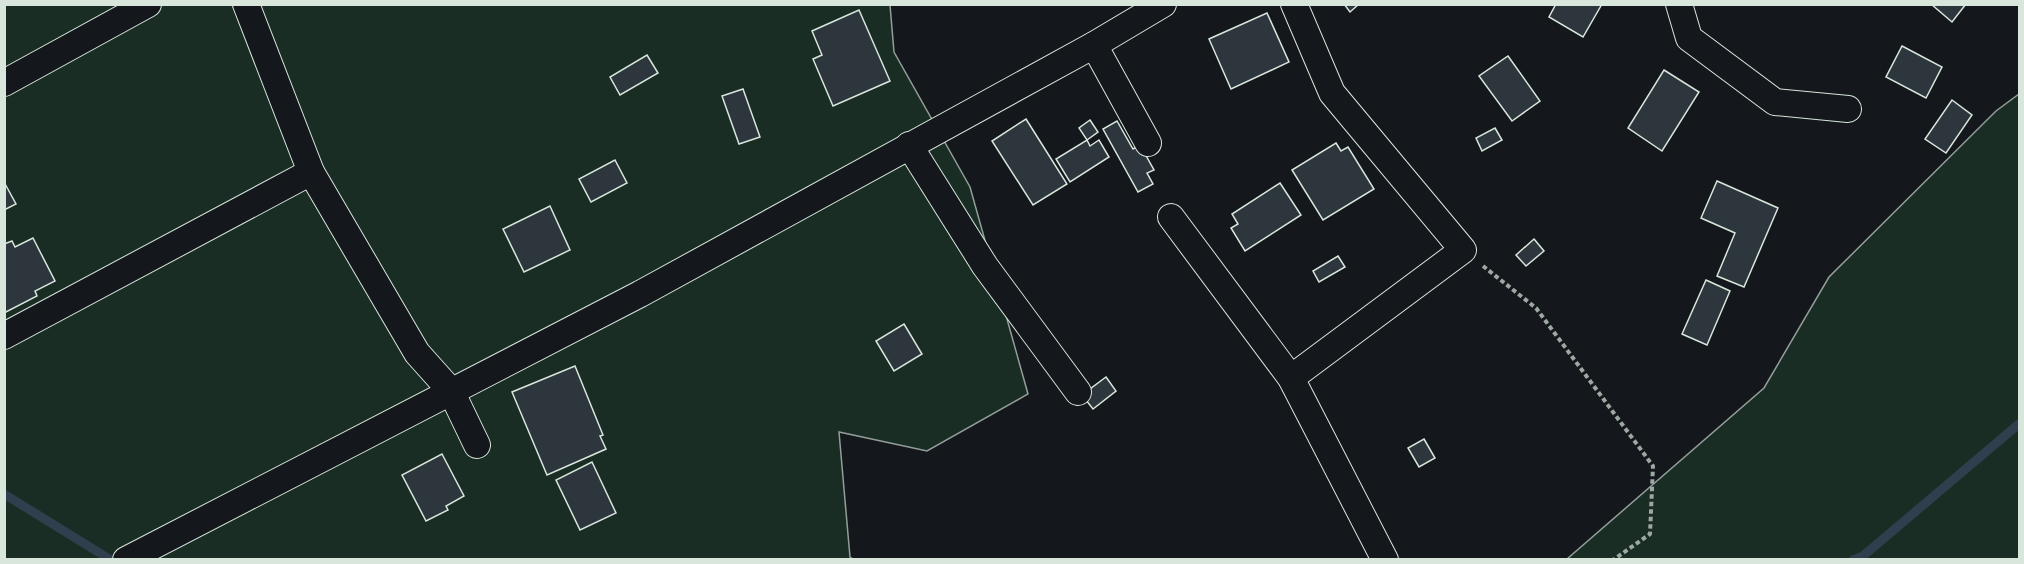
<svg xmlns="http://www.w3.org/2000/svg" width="2024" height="564" viewBox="0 0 2024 564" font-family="'Asap Condensed',sans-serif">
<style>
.green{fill:#1a2d24;stroke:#939e99;stroke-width:1.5}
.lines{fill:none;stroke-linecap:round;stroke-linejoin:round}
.stream{stroke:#2f3f4d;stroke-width:9}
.building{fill:#2c363c;stroke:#d8e6dc;stroke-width:1.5}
.minor-casing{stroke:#d8e6dc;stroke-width:28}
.path{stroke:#9da8a2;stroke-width:4;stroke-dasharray:4.5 3;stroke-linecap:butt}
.minor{stroke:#14181c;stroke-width:26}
</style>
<rect width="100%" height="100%" fill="#14181c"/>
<g class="green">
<path d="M4,5h886l4,47 76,135 58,207 -101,57 -88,-19 11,125 3,2h-848z"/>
<path d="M2019,94v465h-452l197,-171 65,-111 167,-166z"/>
</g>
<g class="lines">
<g class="stream">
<path d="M4,494l107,66"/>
<path d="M1853,560l10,-4 157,-133"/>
</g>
</g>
<g class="building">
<path d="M1344,4h15l-9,8z"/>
<path d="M1556,4h46l-19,33 -34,-20z"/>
<path d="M1931,4h35l-14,18z"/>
<path d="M859,10l31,71 -57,25 -20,-47 9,-4 -10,-24z"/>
<path d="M1267,13l22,49 -58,27 -22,-50z"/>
<path d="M1902,46l40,21 -16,31 -40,-21z"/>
<path d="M647,55l11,18 -38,22 -10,-18z"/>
<path d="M1508,56l32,45 -28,20 -33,-45z"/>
<path d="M1664,70l35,22 -37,59 -34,-23z"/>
<path d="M743,89l17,48 -21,7 -17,-48z"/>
<path d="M1952,100l20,15 -26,38 -21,-14z"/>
<path d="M1026,119l41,65 -34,21 -41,-64z"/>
<path d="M1090,120l8,12 -11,8 -8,-12z"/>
<path d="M1117,121l16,28 7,-4 14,25 -7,3 6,11 -15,8 -35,-63z"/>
<path d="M1495,128l7,12 -20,11 -6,-13z"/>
<path d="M1087,140l3,6 9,-6 10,17 -39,25 -14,-23z"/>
<path d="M1336,143l5,8 7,-4 26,42 -51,31 -31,-50z"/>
<path d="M615,160l12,23 -36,19 -12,-23z"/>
<path d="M1717,181l61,27 -34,79 -27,-11 18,-43 -34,-15z"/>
<path d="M4,182l12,22 -12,6z"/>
<path d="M1280,183l21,32 -56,36 -14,-23 7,-4 -6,-10z"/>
<path d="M550,206l20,44 -46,22 -21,-43z"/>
<path d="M33,238l22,43 -20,10 2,5 -33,17v-69l8,-3 3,6z"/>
<path d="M1534,239l10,12 -18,15 -10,-11z"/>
<path d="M1338,256l7,11 -26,15 -6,-11z"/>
<path d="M1706,280l24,11 -23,54 -25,-11z"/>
<path d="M904,324l18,30 -28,17 -18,-30z"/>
<path d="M575,366l28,69 -3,1 6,13 -59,26 -35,-83z"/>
<path d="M1106,377l10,14 -23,18 -11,-14z"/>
<path d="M1424,439l11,19 -16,9 -11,-19z"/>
<path d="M442,454l22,42 -18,10 2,4 -22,11 -24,-46z"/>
<path d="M592,462l24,51 -36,17 -24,-50z"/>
</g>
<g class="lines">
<defs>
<g id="minor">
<path d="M246,4l65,168 106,181 34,38 26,54"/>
<path d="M1679,4l10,34 86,64 73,7"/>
<path d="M4,83l144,-79"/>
<path d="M1148,143l-54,-98 69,-41"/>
<path d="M909,145l76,121 93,126"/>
<path d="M1171,217l120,161 94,182"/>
<path d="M4,336l307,-164"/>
<path d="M1291,378l172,-128 -131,-157 -38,-89"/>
<path d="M126,560l514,-266 454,-249"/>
</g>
</defs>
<use href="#minor" class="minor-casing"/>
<path class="path" d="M1483,266l53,42 117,158 -3,68 -37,26"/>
<use href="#minor" class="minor"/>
</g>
<rect width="2024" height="564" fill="none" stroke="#d8e6dc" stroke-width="12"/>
</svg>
